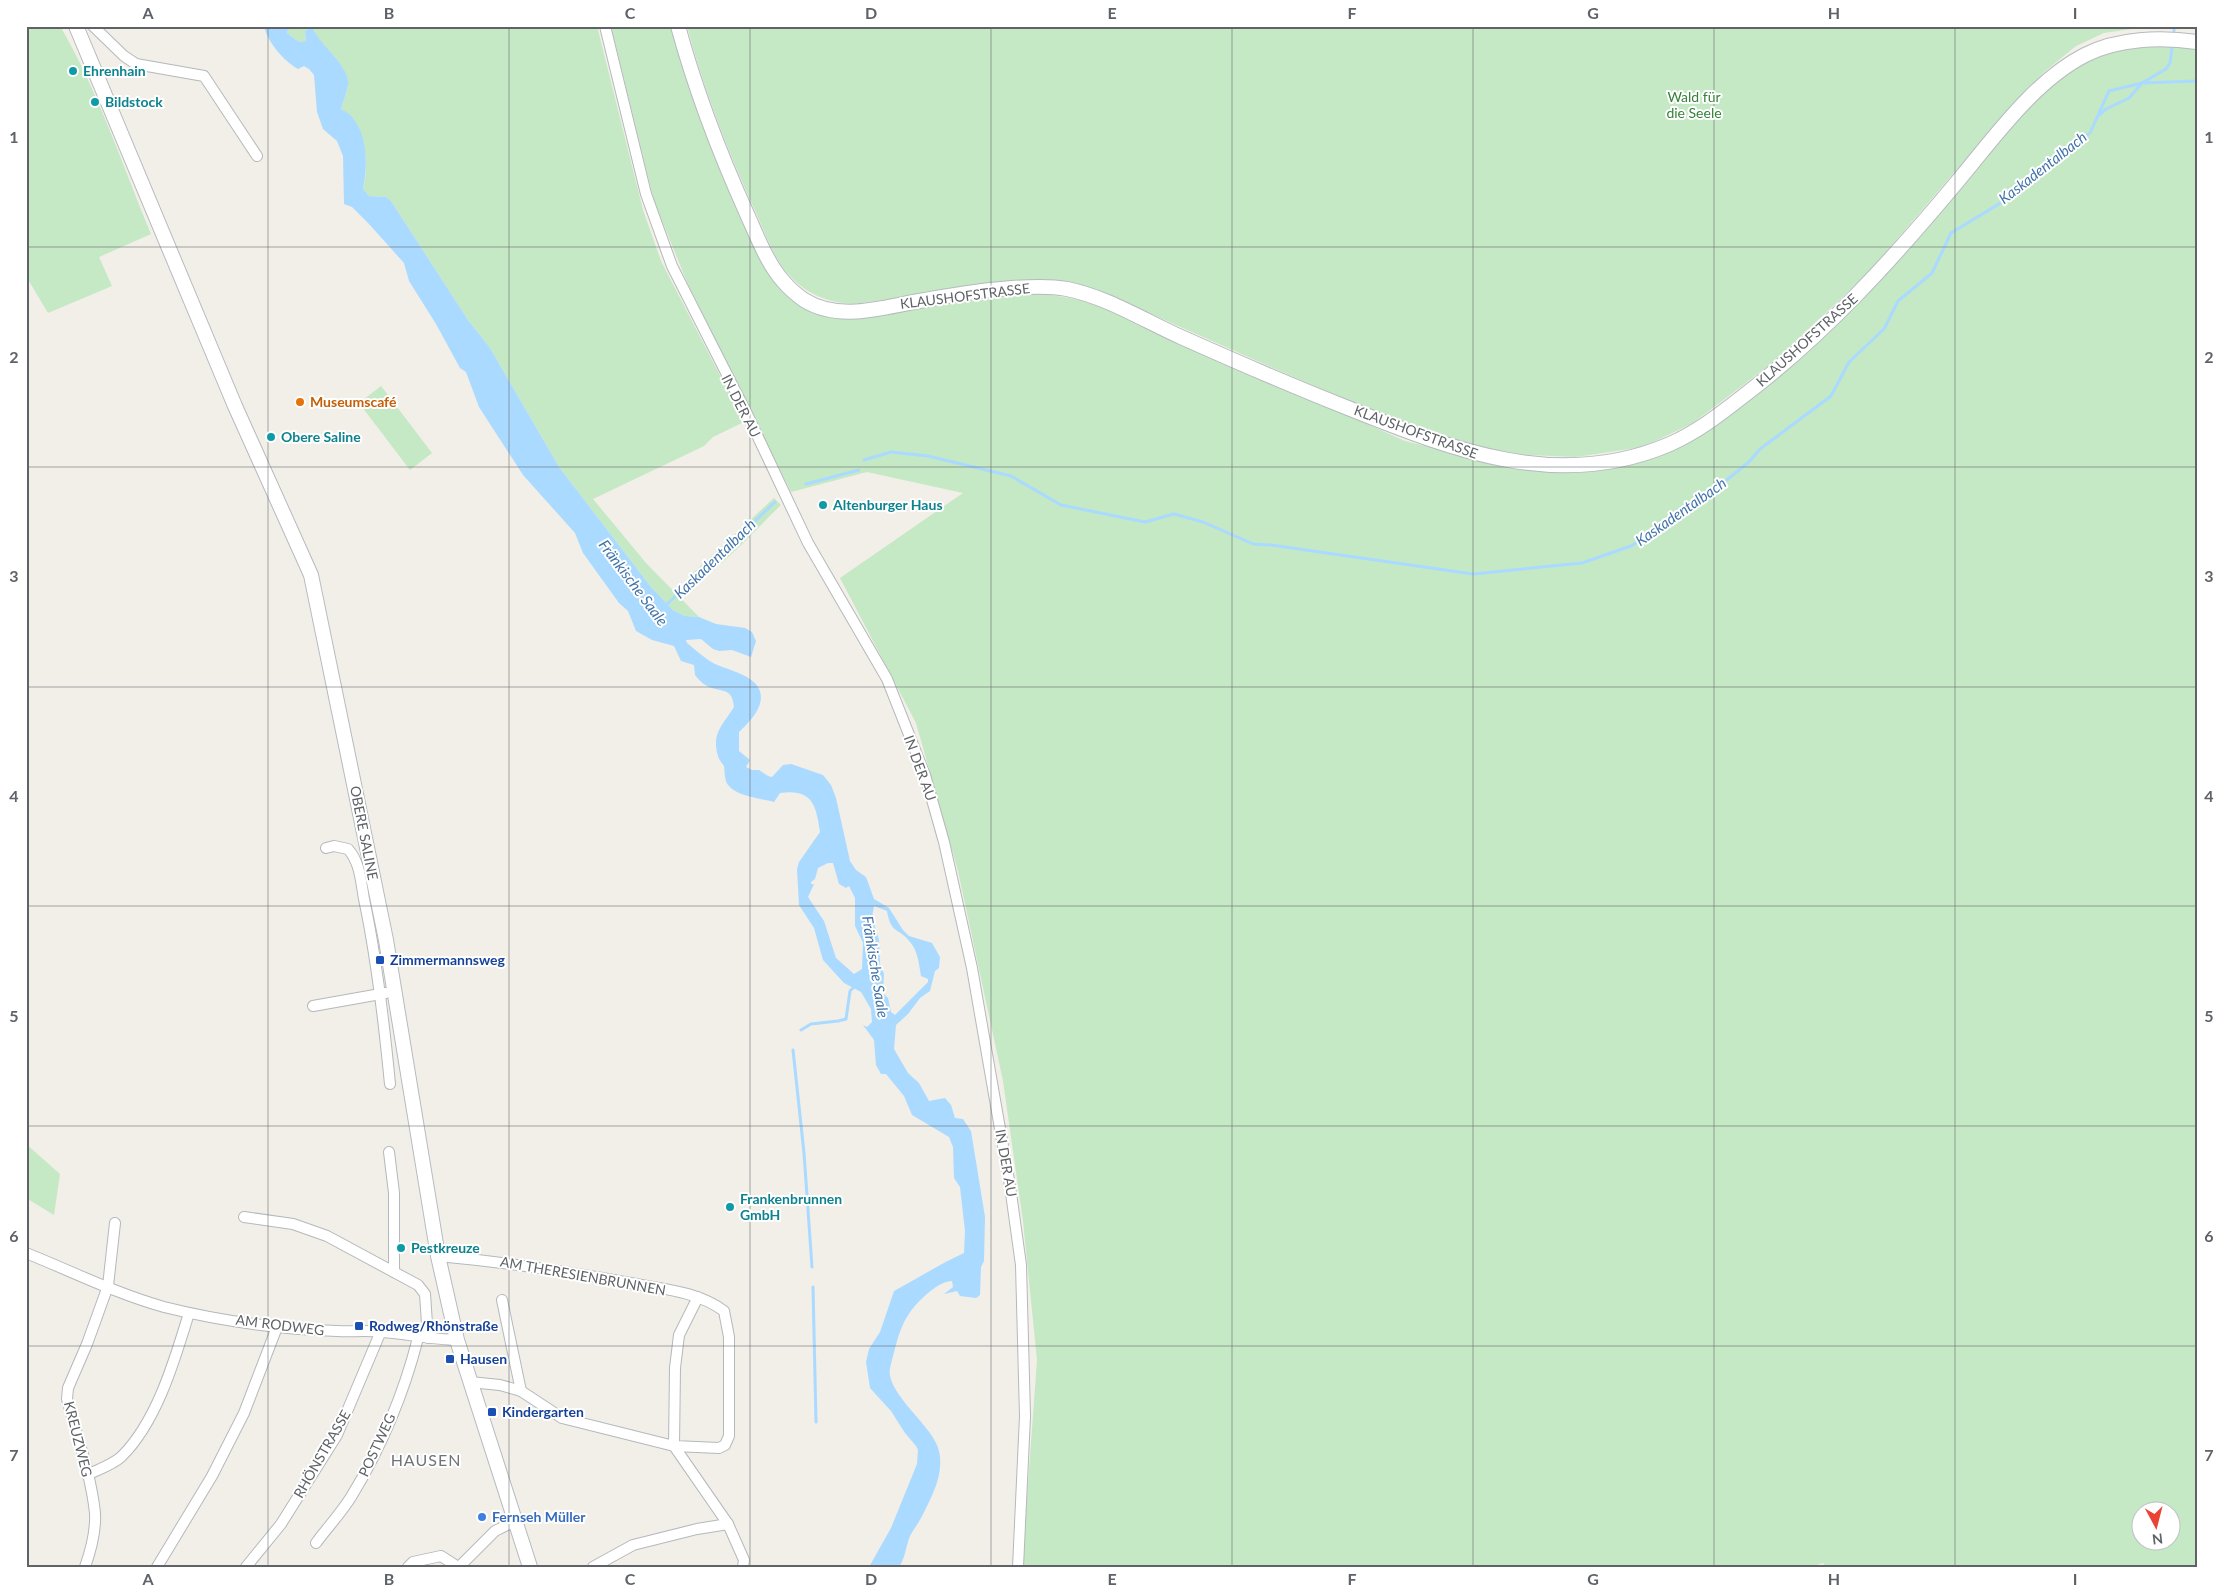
<svg xmlns="http://www.w3.org/2000/svg" width="2223" height="1593" viewBox="0 0 2223 1593" font-family="Lato,sans-serif">
<style>
.green{fill:#c5e8c5;fill-rule:evenodd}
.water{fill:#aadaff;fill-rule:evenodd}
.lines{fill:none;stroke-linecap:round;stroke-linejoin:round}
.stream{stroke:#aadaff;stroke-width:3}
.minor-casing{stroke:#b5b8bc;stroke-width:12}
.secondary-casing{stroke:#b6babf;stroke-width:16}
.minor{stroke:#fff;stroke-width:10}
.secondary{stroke:#fff;stroke-width:14}
.grid{fill:none;stroke:#5f6368;stroke-width:1;stroke-opacity:0.55}
.culture-dot{fill:#0f9aa8;stroke:#fff;stroke-width:2}
.food-dot{fill:#e8710a;stroke:#fff;stroke-width:2}
.transit-dot{fill:#1a4fb4;stroke:#fff;stroke-width:2}
.shop-dot{fill:#3f7fe0;stroke:#fff;stroke-width:2}
.labels{text-anchor:middle;stroke-width:4;stroke-linejoin:round;paint-order:stroke}
.culture-label{font-size:14px;font-weight:bold;fill:#0d838f;stroke:#fff;text-anchor:start}
.park-label{font-size:14px;fill:#348238;stroke:#fff}
.street-label{font-size:14px;fill:#5f6368;stroke:#fff}
.food-label{font-size:14px;font-weight:bold;fill:#c56008;stroke:#fff;text-anchor:start}
.transit-label{font-size:14px;font-weight:bold;fill:#164399;stroke:#fff;text-anchor:start}
.shop-label{font-size:14px;font-weight:bold;fill:#366cbe;stroke:#fff;text-anchor:start}
.water-label{font-size:15px;font-style:italic;fill:#4174aa;stroke:#fff}
.quarter-label{font-size:16px;letter-spacing:1px;fill:#70757a;stroke:#fff}
.neatline{fill:none;stroke:#5f6368;stroke-width:2}
.grid-label{font-size:16px;text-anchor:middle;font-weight:bold;fill:#5f6368}
</style>
<rect width="100%" height="100%" fill="#f1efe8"/>
<g class="green">
<path d="M26,26h34c38,65 62,138 91,208l-52,23 13,29 -64,27 -22,-37z"/>
<path d="M289,26h308l46,184 18,51 83,161 -31,15 -9,9 -111,53 53,64 53,54 -14,-1 -11,-5 -23,-24 -92,-120 -69,-119 -22,-28 -77,-119 -5,-4 -17,-1 -6,-7c7,-27 3,-64 -22,-80 2,-7 5,-15 7,-22 3,-21 -28,-41 -36,-59l-7,3 1,10 -7,1 -12,-9z"/>
<path d="M611,26h62l105,256 74,34 187,-23 54,9 312,139 101,25 70,4 71,-10 53,-26 85,-64 245,-266 52,-46 36,-11 57,-5 22,4v1521h-371l-3,-4 -13,4h-788l15,-207 -14,-139 -20,-140 -45,-210 -42,-148 -76,-145 123,-85 -96,-21 -76,20 -104,-210 -33,-81zM2140,1510h30v30h-30z"/>
<path d="M687,26h1465l-48,7 -28,13 -33,27 -55,60 -120,140 -92,87 -83,63 -50,24 -67,10 -68,-3 -99,-26 -312,-138 -57,-10 -188,24c-25,-2 -46,-10 -63,-29 -14,-14 -24,-42 -32,-60 -28,-61 -53,-124 -70,-189z"/>
<path d="M381,386l51,67 -22,17 -51,-67z"/>
<path d="M774,498l7,7c-15,14 -69,73 -85,75l-3,-7z"/>
<path d="M26,1144l34,30 -6,41 -28,-17z"/>
</g>
<path class="water" d="M264,26h25l-2,7 12,9 7,-1 -1,-10 7,-4c8,19 39,39 36,59 -2,8 -5,16 -7,23 3,2 8,4 10,7 17,18 17,51 12,73l6,7 17,1 5,4 77,119 22,28 69,119 92,120 23,24 11,5 14,1 17,7 29,4 7,4 4,9 -5,16 -19,-7 -13,1 -6,-2 -12,-10 -15,1 1,3c9,7 17,15 28,21 11,5 25,8 35,15 24,17 3,40 -11,53v19l11,9 -4,7 6,3h7l9,6 4,1 11,-12 8,-1 32,11 8,10 5,13 14,63 6,9 10,7 8,22 15,9 14,22 6,6 23,7 8,14 -1,11 -4,3 -5,20 -10,7 -12,16 -12,11 -2,24 14,24 11,10 10,18 16,-3 6,7 4,13 8,1 8,12 14,86 -1,44 -3,6 -1,28 -4,3 -16,-2 -3,-5 -13,3 9,-7 -1,-6c-11,1 -16,6 -24,12 -28,24 -29,42 -38,75 -5,23 38,55 47,77 10,25 -5,51 -16,73 -4,8 -11,15 -13,24 -3,9 -3,16 -9,25h-30l22,-39 26,-64 1,-14 -2,-4 -11,-13 -14,-22 -21,-23 -4,-26 3,-13 11,-17 14,-41c24,-13 46,-27 70,-38l1,-22 -5,-44 -6,-9 -1,-31 -4,-10 -37,-22 -8,-19 -18,-22h-5l-5,-9 -2,-25 -11,-15 4,2 5,-5 -1,-13 -10,-17 -17,-9 -21,-23 -9,-32 -15,-23 -2,-36 2,-7 21,-30c-4,-28 -8,-43 -40,-39l-6,9c-13,-4 -37,-5 -46,-17 -4,-6 -3,-13 -4,-19 -2,-3 -5,-6 -6,-10 -7,-23 5,-31 16,-49 -2,-21 -13,-14 -27,-21 -4,-2 -9,-7 -12,-11l-1,-10 -13,-4 -7,-15 -22,-6 -16,-9 -8,-20 -9,-8 -36,-50 -8,-20 -52,-58 -44,-68 -13,-35 -6,-4 -24,-44 -27,-43 -5,-18 -35,-39 -17,-17 -8,-3 -1,-48 -6,-15 -14,-12 -6,-17 -3,-37 -5,-6 -5,-3 -6,3c-14,-8 -30,-26 -34,-43zM828,863h5l6,21 7,4 3,-2 6,12v28l8,17 -1,26 -8,5 -18,-16 -12,-37 -16,-24 6,-13h-3v-2l4,-3 3,-11zM874,906l13,5c4,24 12,16 23,31 8,9 9,23 11,34l7,3v3l-33,33 -4,-3 -3,-14 -5,-5 1,-19 -4,-10 -1,-24 -7,-23z"/>
<g class="lines">
<g class="stream">
<path d="M2174,31v-5"/>
<path d="M2098,116l8,-7 23,-11 13,-15 24,-14 4,-6 2,-16"/>
<path d="M864,460l27,-8 37,4 83,20 50,29 84,17 29,-8 29,8 50,22 18,1 202,29 109,-11 49,-17 29,-17 18,-19 30,-15 41,-33 11,-13 71,-53 18,-34 35,-33 14,-28 34,-28 19,-40 61,-37 17,-20 61,-43 19,-42 33,-8 55,-2"/>
<path d="M806,484l53,-14"/>
<path d="M665,606l110,-104"/>
<path d="M801,1030l10,-6 27,-3 8,-2 4,-28 6,-6"/>
<path d="M793,1050l11,103 8,114"/>
<path d="M813,1287l3,135"/>
</g>
<defs>
<g id="minor">
<path d="M93,26l31,30 12,8 68,12 53,80"/>
<path d="M605,26l41,168 26,72 76,150 60,127 79,136 38,96 19,67 28,126 38,218 11,79 4,151 -7,151"/>
<path d="M326,848l8,-2 14,3c12,13 13,33 16,50 13,61 20,123 26,185"/>
<path d="M313,1006l73,-13"/>
<path d="M389,1152l5,41v79"/>
<path d="M244,1217l49,7 34,12 91,49 7,9 3,44"/>
<path d="M26,1253c45,18 91,41 138,54 56,14 115,22 173,24 15,1 30,-1 45,1 25,2 50,7 75,8"/>
<path d="M438,1256c65,6 128,15 192,27 32,6 67,8 94,28l5,26v99l-4,9 -6,3 -45,-2 1,-78 4,-33 19,-38"/>
<path d="M502,1300l19,91"/>
<path d="M470,1382l30,3 21,6 41,27 112,28 54,78"/>
<path d="M87,1475c10,-5 25,-10 34,-18 36,-35 54,-98 68,-144"/>
<path d="M316,1543c11,-15 25,-30 35,-46 30,-49 53,-104 67,-159"/>
<path d="M85,1567c6,-17 11,-36 10,-54 -4,-38 -18,-77 -28,-114l1,-11 19,-44 21,-58 7,-63"/>
<path d="M157,1567l55,-91 32,-63 33,-86"/>
<path d="M246,1567l35,-43 56,-89 44,-104"/>
<path d="M408,1567l5,-5 28,-6 17,11"/>
<path d="M459,1567l36,-36 20,-10"/>
<path d="M593,1567l40,-22 64,-16 31,-5 16,36 -1,7"/>
</g>
<g id="secondary">
<path d="M76,26l159,380 76,169 75,365 52,316 19,84 73,227"/>
<path d="M678,26c18,66 41,126 69,188 10,22 20,49 36,67 5,6 14,14 21,19 37,23 82,6 121,0 39,-7 105,-18 142,-11 40,8 78,32 114,48 56,25 111,49 167,71 105,42 211,84 322,36 27,-12 49,-29 72,-47 82,-62 150,-137 215,-215 36,-43 77,-101 128,-127 33,-17 76,-18 112,-13"/>
</g>
</defs>
<use href="#minor" class="minor-casing"/>
<use href="#secondary" class="secondary-casing"/>
<use href="#minor" class="minor"/>
<use href="#secondary" class="secondary"/>
</g>
<path class="grid" d="M268,26v1541M509,26v1541M750,26v1541M991,26v1541M1232,26v1541M1473,26v1541M1714,26v1541M1955,26v1541M26,247h2171M26,467h2171M26,687h2171M26,906h2171M26,1126h2171M26,1346h2171"/>
<g class="culture-dot">
<circle cx="73" cy="71" r="5"/>
<circle cx="95" cy="102" r="5"/>
<circle cx="271" cy="437" r="5"/>
<circle cx="823" cy="505" r="5"/>
<circle cx="730" cy="1207" r="5"/>
<circle cx="401" cy="1248" r="5"/>
</g>
<circle class="food-dot" cx="300" cy="402" r="5"/>
<g class="transit-dot">
<rect x="375" y="955" width="10" height="10" rx="2.5"/>
<rect x="354" y="1321" width="10" height="10" rx="2.5"/>
<rect x="445" y="1354" width="10" height="10" rx="2.5"/>
<rect x="487" y="1407" width="10" height="10" rx="2.5"/>
</g>
<circle class="shop-dot" cx="482" cy="1517" r="5"/>
<g class="labels">
<g class="culture-label">
<text x="83" y="76">Ehrenhain</text>
<text x="105" y="107">Bildstock</text>
<text x="281" y="442">Obere Saline</text>
<text x="833" y="510">Altenburger Haus</text>
<text x="740" y="1204">Frankenbrunnen<tspan x="740" dy="16">GmbH</tspan></text>
<text x="411" y="1253">Pestkreuze</text>
</g>
<g class="park-label">
<text x="1694" y="102">Wald für<tspan x="1694" dy="16">die Seele</tspan></text>
</g>
<g class="street-label">
<text transform="translate(965 296) rotate(-7)" y="5">KLAUSHOFSTRASSE</text>
<text transform="translate(1807 340) rotate(-42)" y="5">KLAUSHOFSTRASSE</text>
<text transform="translate(741 406) rotate(63)" y="5">IN DER AU</text>
<text transform="translate(1416 432) rotate(20)" y="5">KLAUSHOFSTRASSE</text>
<text transform="translate(920 768) rotate(70)" y="5">IN DER AU</text>
<text transform="translate(364 833) rotate(79)" y="5">OBERE SALINE</text>
<text transform="translate(1006 1163) rotate(80)" y="5">IN DER AU</text>
<text transform="translate(583 1276) rotate(10)" y="5">AM THERESIENBRUNNEN</text>
<text transform="translate(280 1325) rotate(7)" y="5">AM RODWEG</text>
<text transform="translate(78 1439) rotate(76)" y="5">KREUZWEG</text>
<text transform="translate(377 1445) rotate(-65)" y="5">POSTWEG</text>
<text transform="translate(322 1454) rotate(-60)" y="5">RHÖNSTRASSE</text>
</g>
<g class="food-label">
<text x="310" y="407">Museumscafé</text>
</g>
<g class="transit-label">
<text x="390" y="965">Zimmermannsweg</text>
<text x="369" y="1331">Rodweg/Rhönstraße</text>
<text x="460" y="1364">Hausen</text>
<text x="502" y="1417">Kindergarten</text>
</g>
<g class="shop-label">
<text x="492" y="1522">Fernseh Müller</text>
</g>
<g class="water-label">
<text transform="translate(2043 168) rotate(-38)" y="5">Kaskadentalbach</text>
<text transform="translate(1681 512) rotate(-35)" y="5">Kaskadentalbach</text>
<text transform="translate(715 559) rotate(-44)" y="5">Kaskadentalbach</text>
<text transform="translate(633 583) rotate(53)" y="5">Fränkische Saale</text>
<text transform="translate(875 967) rotate(81)" y="5">Fränkische Saale</text>
</g>
<g class="quarter-label">
<text x="426" y="1466">HAUSEN</text>
</g>
</g>
<rect width="2223" height="1593" fill="none" stroke="#ffffff" stroke-width="55"/>
<g transform="translate(2156 1526) rotate(173)"><circle r="24" fill="#ffffff" stroke="#bfc1c3"/>
<path d="M0-4L9 19L0 12L-9 19Z" fill="#ea4335"/>
<text y="-8" font-size="14" font-weight="bold" text-anchor="middle" fill="#5f6368">N</text>
</g>
<rect x="28" y="28" width="2168" height="1538" class="neatline"/>
<g class="grid-label">
<text x="148" y="19">A</text>
<text x="389" y="19">B</text>
<text x="630" y="19">C</text>
<text x="871" y="19">D</text>
<text x="1112" y="19">E</text>
<text x="1352" y="19">F</text>
<text x="1593" y="19">G</text>
<text x="1834" y="19">H</text>
<text x="2075" y="19">I</text>
<text x="14" y="143">1</text>
<text x="2209" y="143">1</text>
<text x="14" y="363">2</text>
<text x="2209" y="363">2</text>
<text x="14" y="582">3</text>
<text x="2209" y="582">3</text>
<text x="14" y="802">4</text>
<text x="2209" y="802">4</text>
<text x="14" y="1022">5</text>
<text x="2209" y="1022">5</text>
<text x="14" y="1242">6</text>
<text x="2209" y="1242">6</text>
<text x="14" y="1461">7</text>
<text x="2209" y="1461">7</text>
<text x="148" y="1585">A</text>
<text x="389" y="1585">B</text>
<text x="630" y="1585">C</text>
<text x="871" y="1585">D</text>
<text x="1112" y="1585">E</text>
<text x="1352" y="1585">F</text>
<text x="1593" y="1585">G</text>
<text x="1834" y="1585">H</text>
<text x="2075" y="1585">I</text>
</g>
</svg>
